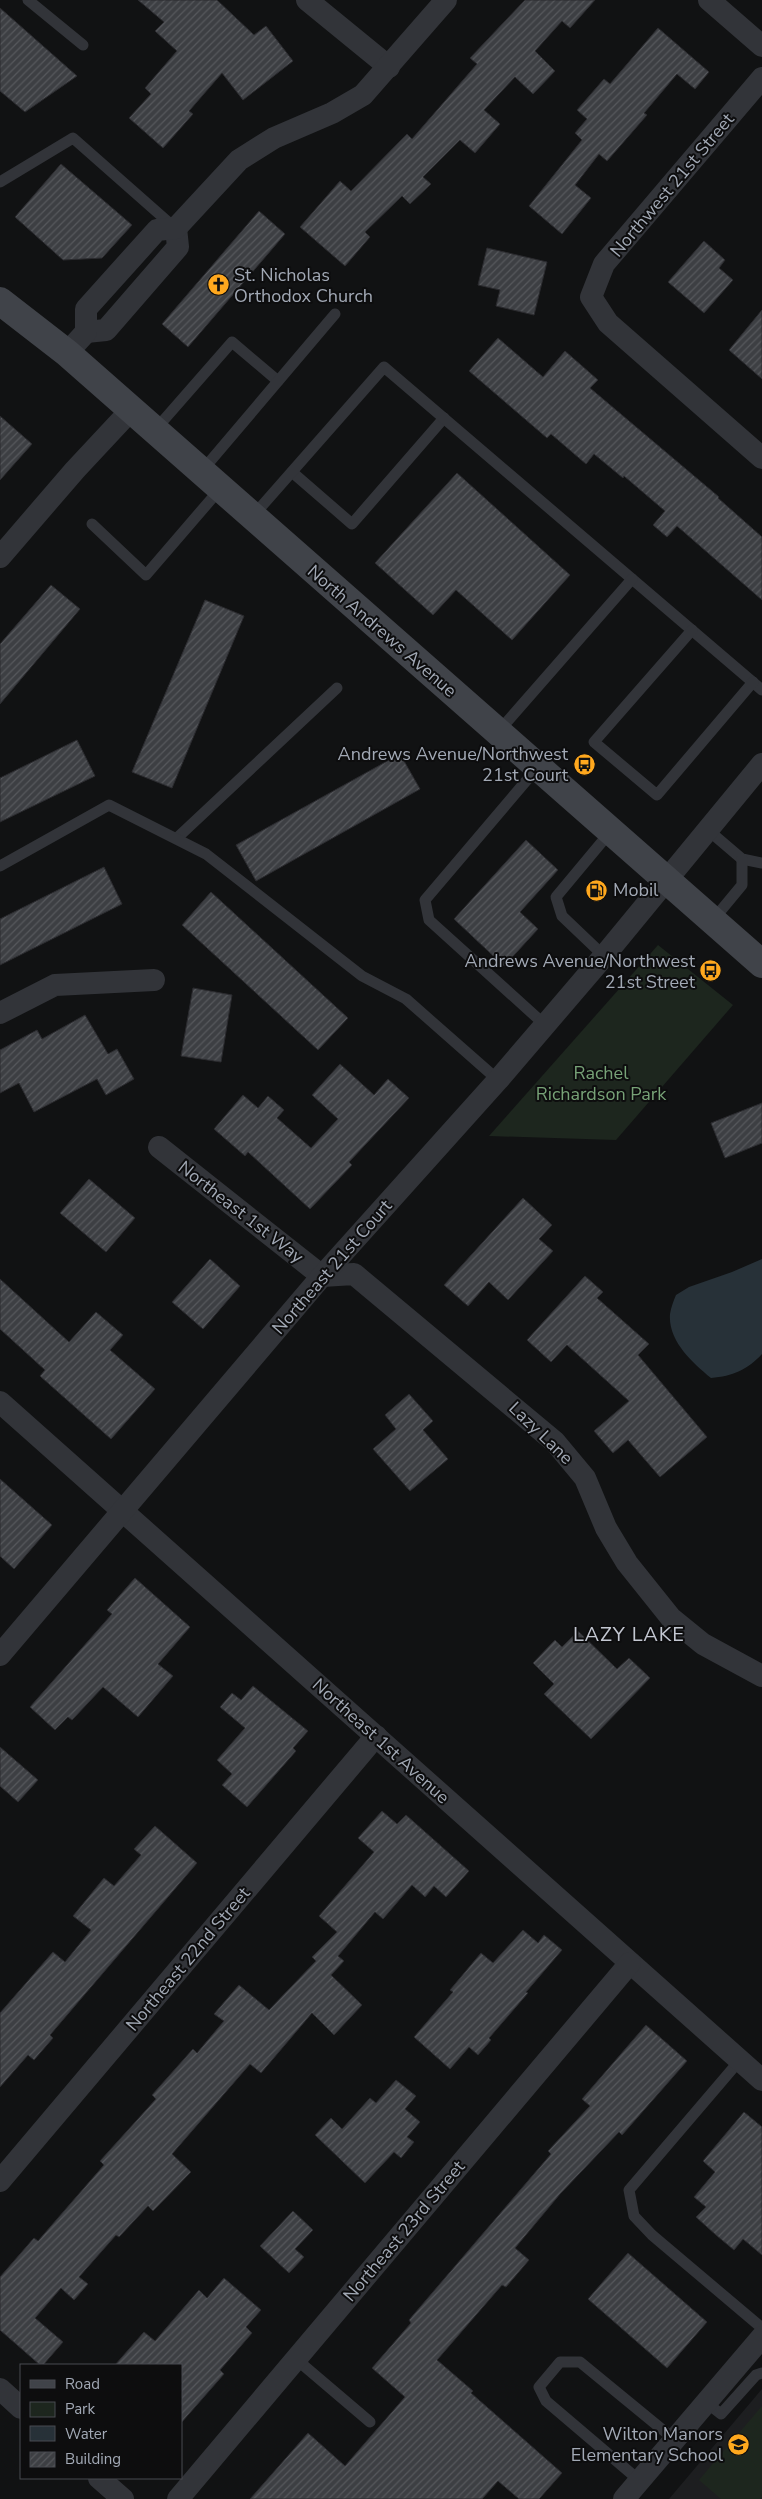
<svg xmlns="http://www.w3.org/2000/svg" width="762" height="2499" viewBox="0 0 762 2499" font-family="'Nunito Sans',sans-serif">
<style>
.built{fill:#1d1e20}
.park{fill:#1d261e}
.water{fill:#273138}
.building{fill:url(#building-hatch);stroke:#2b2b2f}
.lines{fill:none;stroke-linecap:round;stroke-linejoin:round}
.service{stroke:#323439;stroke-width:11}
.minor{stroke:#323439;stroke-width:22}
.secondary{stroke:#404349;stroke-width:28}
.labels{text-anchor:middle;stroke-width:4;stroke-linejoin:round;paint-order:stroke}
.street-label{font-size:18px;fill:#a2a9b5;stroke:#0d0d0e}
.poi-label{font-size:18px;fill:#a2a9b5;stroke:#0d0d0e;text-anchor:end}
.park-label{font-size:18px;fill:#77a277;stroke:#0d0d0e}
.quarter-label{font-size:20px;letter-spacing:1px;fill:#c3c7d1;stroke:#0d0d0e}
</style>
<defs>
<pattern id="building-hatch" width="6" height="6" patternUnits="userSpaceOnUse" patternTransform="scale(1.25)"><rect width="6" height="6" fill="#3d3f43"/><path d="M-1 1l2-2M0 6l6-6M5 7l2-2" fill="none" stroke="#56585c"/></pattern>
</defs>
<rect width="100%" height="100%" fill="#111213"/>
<path class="built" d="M762,2389v110h-93z"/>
<g class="park">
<path d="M658,945l75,60 -117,135 -127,-4z"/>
<path d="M762,2406v91l-2,2h-39l-22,-19z"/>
</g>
<path class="water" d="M762,1259v95c-15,16 -29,22 -51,24 -19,-16 -43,-37 -41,-64 1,-7 4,-14 6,-19l13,-8 43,-15z"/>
<g class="building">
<path d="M138,0h79l37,35 12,-9 27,35 -50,39 -21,-27 -33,38 4,3 -30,34 -34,-30 22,-24 -6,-6 32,-37 -22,-20 9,-9z"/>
<path d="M525,0h70l-25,28 -8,-7 -27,30 20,20 -22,23 -18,-17 -31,33 16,14 -25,29 -15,-13 -37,37 8,7 -21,20 -8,-8 -37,36 5,5 -25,29 -45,-39 40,-46 11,10 56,-57 5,5 65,-75 -7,-6z"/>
<path d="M0,8l77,68 -52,36 -25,-21z"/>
<path d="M658,28l51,44 -14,17 -18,-15 -33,39 3,2 -40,46 -8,-7 -24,31 16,13 -29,36 -33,-28 53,-66 -7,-7 12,-14 -10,-9 27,-31 6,5z"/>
<path d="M61,164l71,61 -30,33 -39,2 -48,-43z"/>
<path d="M259,211l26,23 -97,113 -26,-23z"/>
<path d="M704,241l21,19 -6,8 14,12 -29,33 -36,-31z"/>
<path d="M487,248l60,14 -13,53 -38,-9 4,-16 -22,-5z"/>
<path d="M762,310v69l-33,-29z"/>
<path d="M498,338l45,39 22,-26 33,29 -8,8 129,109 -1,1 44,39v63l-85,-74 -10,11 -14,-12 12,-14 -41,-35 -1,2 -29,-24 -8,10 -35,-30 -4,4 -78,-67z"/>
<path d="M0,416l32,28 -32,36z"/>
<path d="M457,473l113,102 -58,65 -56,-50 -23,25 -58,-52z"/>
<path d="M51,585l29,24 -80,95v-60z"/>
<path d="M205,600l39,16 -72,172 -40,-16z"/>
<path d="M77,740l18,36 -95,46v-44z"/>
<path d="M400,754l20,35 -164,92 -20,-36z"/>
<path d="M526,840l32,30 -38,42 18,17 -34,37 -50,-47z"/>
<path d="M104,867l18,37 -122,61v-46z"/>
<path d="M211,892l137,126 -30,32 -136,-125z"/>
<path d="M193,988l39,7 -11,67 -40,-6z"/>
<path d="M85,1015l23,39 9,-5 17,30 -28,16 -9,-16 -63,33 -15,-29 -19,10v-43l37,-20 5,9z"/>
<path d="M340,1064l34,31 14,-16 21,19 -60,64 3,3 -42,44 -62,-57 -3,4 -31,-27 29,-34 15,13 10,-12 16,14 -7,8 34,30 27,-29 -26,-24z"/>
<path d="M762,1103v40l-37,15 -14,-35z"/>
<path d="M89,1179l46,39 -29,34 -46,-39z"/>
<path d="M523,1198l29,27 -13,14 14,12 -45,49 -19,-18 -21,24 -24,-21z"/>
<path d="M210,1259l30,27 -37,43 -31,-27z"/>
<path d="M585,1276l18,16 -6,6 52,46 -11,11 69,82 -47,40 -32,-37 -15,13 -19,-22 35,-30 -62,-56 -16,17 -24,-22z"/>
<path d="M0,1279l69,63 27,-30 27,23 -13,15 45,39 -44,50 -71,-63 5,-6 -45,-41z"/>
<path d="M409,1394l24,27 -10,9 25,29 -38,32 -37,-42 23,-20 -11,-14z"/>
<path d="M0,1479l52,46 -38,44 -14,-13z"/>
<path d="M135,1578l55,49 -32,37 15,12 -35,41 -35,-30 -31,33 -4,-3 -13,13 -25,-23 82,-93 -5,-4z"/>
<path d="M578,1631l39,38 12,-11 21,20 -59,61 -47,-45 10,-10 -21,-21 22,-23 7,7z"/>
<path d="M253,1686l55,45 -15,17 3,3 -49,56 -25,-22 10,-11 -15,-14 28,-32 -25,-21 12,-14 9,7z"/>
<path d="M0,1747l38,33 -20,22 -18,-16z"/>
<path d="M382,1811l15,13 9,-9 63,56 -23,26 -12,-11 -9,11 -13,-12 -29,34 -8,-7 -37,44 6,5 -13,14 31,30 -28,30 -22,-22 -51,60 -11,-9 -78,90 19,18 -38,39 -5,-5 -29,31 -3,-2 -37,42 9,7 -14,16 -13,-12 -26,30 28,24 -20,23h-3l-40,-35v-53l34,-39 4,3 66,-76 -4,-4 56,-62 -4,-4 41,-46 4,4 27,-32 -10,-7 25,-29 30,25 47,-49 -4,-4 25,-25 -18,-16 55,-64 -16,-14z"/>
<path d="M155,1826l42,37 -147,172 3,3 -19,22 -6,-5 -28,32v-74l53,-61 12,10 26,-32 -18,-14 31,-38 10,8 27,-31 -7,-6z"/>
<path d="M523,1930l15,13 6,-8 18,15 -36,42 2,1 -39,45 2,2 -13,15 -9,-8 -19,22 -36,-32 39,-45 -3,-2 31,-37 12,10z"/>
<path d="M646,2025l41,36 -65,74 -3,-3 -59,62 -45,54 14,12 -23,27 -4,-2 -65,75 36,31 -2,2 91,80 -23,26h-20l-21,-18 -16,18h-232l58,-66 37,33 60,-69 -33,-29 39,-45 -2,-3 142,-166 -3,-3 42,-45 -8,-7z"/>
<path d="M396,2080l20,16 -11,13 15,13 -13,15 7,5 -13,16 -7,-6 -29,31 -50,-48 16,-17 11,11 28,-31 6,5z"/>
<path d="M744,2112l18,15v128l-19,-16 -9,11 -18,-15 -20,-18 10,-10 -12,-10 21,-25 -12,-11z"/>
<path d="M293,2211l20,19 -18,19 9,8 -15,16 -29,-27z"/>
<path d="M628,2253l79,69 -40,46 -79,-69z"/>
<path d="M224,2278l37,32 -15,17 6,6 -32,37 4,4 -43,49v-58h-66l29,-33 11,9 44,-51 8,8z"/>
</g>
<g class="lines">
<g class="service">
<path d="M28,0l55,45"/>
<path d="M0,182l73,-44 102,90"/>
<path d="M155,430l77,-88 46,39"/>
<path d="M201,472l134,-158"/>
<path d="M292,472l60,52 92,-106"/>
<path d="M253,516l131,-149 378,323"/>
<path d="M92,524l54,51 74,-86"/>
<path d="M692,630l-98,112 63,53 96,-113"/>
<path d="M498,732l134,-153"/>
<path d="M538,767l-113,133 4,20 115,104"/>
<path d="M708,830l34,29 20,4"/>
<path d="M177,838l160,-150"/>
<path d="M0,866l109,-61 97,49 156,122 44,23 92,81"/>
<path d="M713,920l29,-35v-26"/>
<path d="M604,956l-42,-40 -6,-19 55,-66"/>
<path d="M740,2060l-111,130 5,26 18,19 110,93"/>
<path d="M296,2359l74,63"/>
<path d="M707,2403l14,11 35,-39 6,-2"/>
<path d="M640,2481l-94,-80 -7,-14 21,-25h20l95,78"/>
</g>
<g class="minor">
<path d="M307,0l82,67"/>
<path d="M709,0l53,46"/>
<path d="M762,78l-158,186 -13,33 17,26 154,135"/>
<path d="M86,332l20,-2 72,-83 -2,-19"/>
<path d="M67,353l19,-21v-23l71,-79 19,-2 63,-68 35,-22 58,-25 31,-18 83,-95"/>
<path d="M0,557l75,-87 56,-60"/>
<path d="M0,1013l55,-28 99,-5"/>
<path d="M159,1147l163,129 32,-2 201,168 30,36 21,50 21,35 44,55 32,26 59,32"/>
<path d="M0,1402l762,678"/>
<path d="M0,1655l322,-379 176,-196 106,-124 158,-192"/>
<path d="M0,2181l376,-445"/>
<path d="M0,2389l21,19"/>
<path d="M99,2478l24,21"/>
<path d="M178,2499l452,-536"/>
<path d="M624,2499l138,-162"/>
</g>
<path class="secondary" d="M0,301l67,52 695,611"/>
</g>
<defs>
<symbol id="church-disc" viewBox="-11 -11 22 22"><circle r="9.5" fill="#ffa81e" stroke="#0d0d0e"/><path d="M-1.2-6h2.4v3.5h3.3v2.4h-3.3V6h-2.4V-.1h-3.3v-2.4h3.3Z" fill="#111"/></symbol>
<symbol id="bus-disc" viewBox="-11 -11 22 22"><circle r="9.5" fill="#ffa81e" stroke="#0d0d0e"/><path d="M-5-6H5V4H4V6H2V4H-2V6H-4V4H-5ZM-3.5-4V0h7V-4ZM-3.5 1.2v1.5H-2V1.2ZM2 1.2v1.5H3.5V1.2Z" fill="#111"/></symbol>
<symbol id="fuel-disc" viewBox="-11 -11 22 22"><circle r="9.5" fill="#ffa81e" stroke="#0d0d0e"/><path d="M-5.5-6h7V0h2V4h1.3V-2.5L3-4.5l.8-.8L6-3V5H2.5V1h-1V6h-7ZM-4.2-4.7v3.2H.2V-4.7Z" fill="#111"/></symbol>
<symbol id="school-disc" viewBox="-11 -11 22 22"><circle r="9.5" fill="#ffa81e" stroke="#0d0d0e"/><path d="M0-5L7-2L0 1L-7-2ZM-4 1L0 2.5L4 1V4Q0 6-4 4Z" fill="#111"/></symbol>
</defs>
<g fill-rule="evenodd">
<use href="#church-disc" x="206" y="272" width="25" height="25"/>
<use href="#bus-disc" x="572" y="752" width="25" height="25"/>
<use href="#fuel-disc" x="584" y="878" width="25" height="25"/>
<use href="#bus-disc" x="698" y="958" width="25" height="25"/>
<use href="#school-disc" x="726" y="2432" width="25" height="25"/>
</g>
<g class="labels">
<g class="street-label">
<text transform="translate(672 185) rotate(-50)" y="6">Northwest 21st Street</text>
<text transform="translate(382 631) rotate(41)" y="6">North Andrews Avenue</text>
<text transform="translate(241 1212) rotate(38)" y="6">Northeast 1st Way</text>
<text transform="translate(332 1267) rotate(-49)" y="6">Northeast 21st Court</text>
<text transform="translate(541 1433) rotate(44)" y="6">Lazy Lane</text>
<text transform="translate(381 1741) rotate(42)" y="6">Northeast 1st Avenue</text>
<text transform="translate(188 1959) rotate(-50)" y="6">Northeast 22nd Street</text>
<text transform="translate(404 2231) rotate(-50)" y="6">Northeast 23rd Street</text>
</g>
<g class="poi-label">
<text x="234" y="281" text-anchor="start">St. Nicholas<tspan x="234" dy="21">Orthodox Church</tspan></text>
<text x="568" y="760">Andrews Avenue/Northwest<tspan x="568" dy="21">21st Court</tspan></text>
<text x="613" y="896" text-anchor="start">Mobil</text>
<text x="695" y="967">Andrews Avenue/Northwest<tspan x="695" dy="21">21st Street</tspan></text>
<text x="723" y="2440">Wilton Manors<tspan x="723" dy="21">Elementary School</tspan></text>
</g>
<g class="park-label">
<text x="601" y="1079">Rachel<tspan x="601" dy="21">Richardson Park</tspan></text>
</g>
<g class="quarter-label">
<text x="629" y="1641">LAZY LAKE</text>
</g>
</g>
<rect x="20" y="2364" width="162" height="115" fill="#0d0d0e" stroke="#494b51"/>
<rect x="30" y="2380" width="25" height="8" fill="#404349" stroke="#494b51"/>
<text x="65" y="2389" font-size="15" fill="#a2a9b5">Road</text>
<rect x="30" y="2402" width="25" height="15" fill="#1d261e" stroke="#494b51"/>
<text x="65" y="2414" font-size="15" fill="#a2a9b5">Park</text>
<rect x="30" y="2426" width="25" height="15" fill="#273138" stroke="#494b51"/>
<text x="65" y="2439" font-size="15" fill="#a2a9b5">Water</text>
<rect x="30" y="2452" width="25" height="15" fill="url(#building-hatch)" stroke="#494b51"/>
<text x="65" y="2464" font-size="15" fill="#a2a9b5">Building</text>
</svg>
